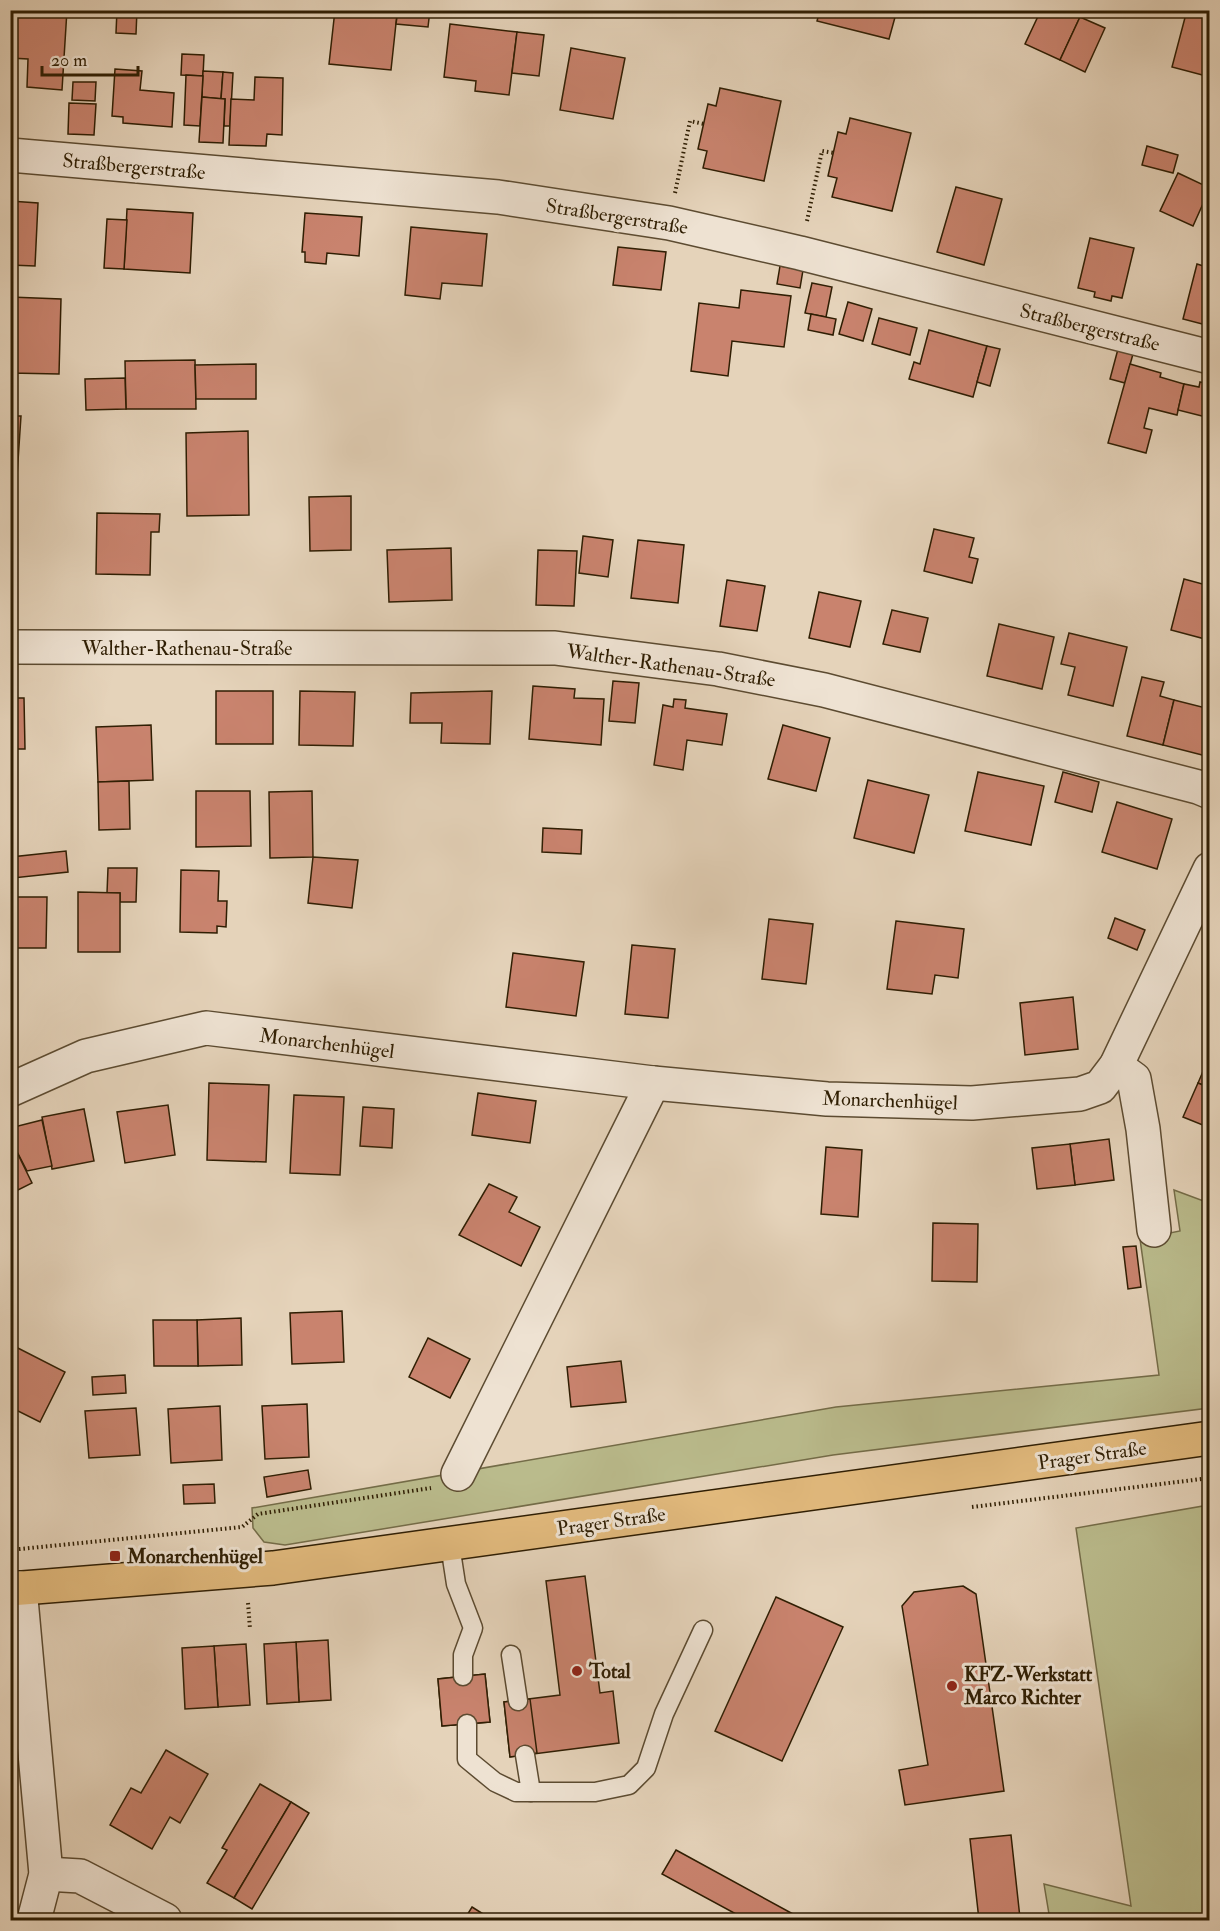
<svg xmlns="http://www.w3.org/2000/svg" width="1220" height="1931" viewBox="0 0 1220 1931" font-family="'IM FELL Double Pica',serif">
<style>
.green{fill:#babb8c;stroke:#746c48;stroke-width:1.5}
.building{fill:#c9836e;stroke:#2f1e03;stroke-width:1.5}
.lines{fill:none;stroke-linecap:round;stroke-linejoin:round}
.service-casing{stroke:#5c4b31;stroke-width:21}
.minor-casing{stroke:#5c4b31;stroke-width:36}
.primary-casing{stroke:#2f1e03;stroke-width:36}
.path{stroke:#2f1e03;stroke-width:4;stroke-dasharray:1.5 3;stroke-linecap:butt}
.service{stroke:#eee2d2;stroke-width:18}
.minor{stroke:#eee2d2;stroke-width:33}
.primary{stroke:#e2ba7d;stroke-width:33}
.poi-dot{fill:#8f2418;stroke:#eee2d2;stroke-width:2}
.labels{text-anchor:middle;stroke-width:6;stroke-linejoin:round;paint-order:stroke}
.street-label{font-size:20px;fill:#2f1e03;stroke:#eee2d2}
.poi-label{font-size:20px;font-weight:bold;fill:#2f1e03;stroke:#eee2d2;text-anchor:start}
</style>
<rect width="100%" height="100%" fill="#e5d3ba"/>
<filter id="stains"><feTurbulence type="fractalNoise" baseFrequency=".00333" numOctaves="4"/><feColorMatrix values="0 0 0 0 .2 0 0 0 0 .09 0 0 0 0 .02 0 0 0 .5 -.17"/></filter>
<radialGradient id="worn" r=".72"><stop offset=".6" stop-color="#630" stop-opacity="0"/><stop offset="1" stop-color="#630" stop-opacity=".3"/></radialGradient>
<g class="green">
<path d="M1174,1190l35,13v205l-376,47 -548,90 -21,-3 -11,-14 -1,-20 584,-101 323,-32 -19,-136 40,-8z"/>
<path d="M1209,1505v415h-159l-6,-36 87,22 -55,-378z"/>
</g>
<g class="building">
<path d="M10,10h57l-5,80 -35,-3 1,-28 -18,-1z"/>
<path d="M117,10h20l-1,24 -20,-1z"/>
<path d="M335,10l62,4 -6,56 -62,-6z"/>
<path d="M398,10h32l-2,17 -32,-3z"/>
<path d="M820,10h77l-8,29 -72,-18z"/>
<path d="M1041,10h25l14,7 -20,43 -35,-16z"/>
<path d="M1187,10l18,4 1,-4h4v67l-38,-10z"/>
<path d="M1080,17l25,11 -20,44 -25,-12z"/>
<path d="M450,24l67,8 -8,63 -34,-4 1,-10 -32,-4z"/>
<path d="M517,32l27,3 -5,41 -27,-3z"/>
<path d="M571,48l54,10 -12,61 -53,-9z"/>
<path d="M182,54l22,1 -1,21 -22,-1z"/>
<path d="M115,69l27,2 -2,19 34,3 -2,34 -49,-4v-6l-11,-1z"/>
<path d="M203,71l20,1 -2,27 -19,-2z"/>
<path d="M223,72l10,1 -3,53h-6l1,-27h-4z"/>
<path d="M186,75l17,1 -3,50 -16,-1z"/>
<path d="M255,77l28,1 -1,57 -15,-1 -1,12 -37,-1 2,-46 23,1z"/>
<path d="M73,82h23l-1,19 -23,-1z"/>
<path d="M720,88l61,13 -17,80 -61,-13 4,-17 -9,-2 10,-45 8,2z"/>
<path d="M202,97l23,2 -2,44 -24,-1z"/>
<path d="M69,103l27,1 -2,31 -26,-1z"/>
<path d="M850,118l61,15 -19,78 -60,-14 5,-19 -9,-2 10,-44 8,2z"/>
<path d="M1147,146l31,9 -5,18 -31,-8z"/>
<path d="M1178,173l32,15 -17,38 -33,-15z"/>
<path d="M956,187l46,12 -18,66 -47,-13z"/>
<path d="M10,201l28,2 -3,63 -25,-1z"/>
<path d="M127,209l66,4 -3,60 -66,-4z"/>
<path d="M305,213l57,4 -3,39 -32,-3 -1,11 -21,-2v-10h-3z"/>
<path d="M107,219l20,1 -3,49 -20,-1z"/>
<path d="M411,227l76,7 -5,52 -40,-3 -2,16 -35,-4z"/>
<path d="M1090,238l44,10 -12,50 -10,-2 -1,5 -17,-4 1,-5 -17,-4z"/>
<path d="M618,247l48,5 -5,38 -48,-5z"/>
<path d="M1197,264l13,4v58l-27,-7z"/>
<path d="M780,266l23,4 -3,18 -23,-4z"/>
<path d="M812,283l20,4 -6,30 -21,-4z"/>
<path d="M741,290l50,6 -7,51 -52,-6 -4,35 -37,-5 8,-68 40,5z"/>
<path d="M10,297l51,2 -2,75 -49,-1z"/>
<path d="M848,302l24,7 -9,32 -24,-7z"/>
<path d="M811,314l25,5 -3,16 -25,-5z"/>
<path d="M879,318l38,10 -7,27 -38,-11z"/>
<path d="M929,330l58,16 -14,51 -64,-18 5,-17 6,2z"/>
<path d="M987,346l13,3 -10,37 -13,-4z"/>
<path d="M1118,349l15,5 -8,29 -15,-4z"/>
<path d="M195,360l1,49h-70l-1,-48z"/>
<path d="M256,364v35h-60l-1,-34z"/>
<path d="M1130,364l31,9 -1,4 24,7 -7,31 -28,-7 -5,20 8,2 -6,23 -38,-10z"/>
<path d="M125,378l1,31 -40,1 -1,-31z"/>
<path d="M1200,382l10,2v34l-32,-8 6,-26 15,3z"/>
<path d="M10,416h11l-4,60 -7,-1z"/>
<path d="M248,431l1,84 -62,1 -1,-83z"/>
<path d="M351,496v54l-41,1 -1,-54z"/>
<path d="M97,513l63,1 -1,18h-8l-1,43 -54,-1z"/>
<path d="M934,529l40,9 -5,19 9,2 -6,24 -48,-12z"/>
<path d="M583,536l30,4 -5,37 -29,-4z"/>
<path d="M638,540l46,5 -6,58 -47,-5z"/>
<path d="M451,548l1,52 -63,2 -2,-52z"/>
<path d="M538,550l39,1 -3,55 -38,-1z"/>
<path d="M1184,579l26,7v35l-5,18 -34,-9z"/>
<path d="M727,580l38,6 -8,45 -37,-5z"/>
<path d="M819,592l42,9 -11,46 -41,-9z"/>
<path d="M892,610l36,8 -8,34 -37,-8z"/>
<path d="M999,624l55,13 -12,52 -55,-13z"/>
<path d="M1069,633l58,14 -14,59 -45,-11 7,-28 -14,-3z"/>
<path d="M1142,677l22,5 -4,14 14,4 -11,45 -36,-9z"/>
<path d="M613,681l26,2 -4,40 -26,-2z"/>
<path d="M533,686l42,3 -1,9 30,1 -3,46 -72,-6z"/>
<rect x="216" y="691" width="57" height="53"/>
<path d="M300,691l55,1 -2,54 -54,-1z"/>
<path d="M492,691l-2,53 -49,-1 1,-20h-32l1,-30z"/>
<path d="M10,698h14l1,51h-15z"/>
<path d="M674,699l12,1 -1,8 42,6 -5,31 -35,-5 -4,30 -29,-5 9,-60 10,2z"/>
<path d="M1174,700l36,9v48l-47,-12z"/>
<path d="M151,725l2,55 -55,2 -2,-55z"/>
<path d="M783,725l47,13 -14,53 -48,-12z"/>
<path d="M978,772l66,14 -13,59 -66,-14z"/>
<path d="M1063,772l36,10 -7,30 -37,-10z"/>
<path d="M868,780l61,15 -15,58 -60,-15z"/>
<path d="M129,781l1,48 -31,1 -1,-48z"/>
<path d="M196,791h54l1,55 -55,1z"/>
<path d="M312,791l1,66 -43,1 -1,-66z"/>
<path d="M1117,802l55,17 -15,50 -55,-17z"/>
<path d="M543,828l39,2 -1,24 -39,-2z"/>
<path d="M66,851l2,21 -55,6 -2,-21z"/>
<path d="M313,857l45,3 -6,48 -44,-5z"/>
<path d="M108,868h29l-1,34h-16v-9h-13z"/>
<path d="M181,870l38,1 -1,30h9l-1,26 -9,-1v7l-37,-1z"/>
<path d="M78,892l42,1v59h-42z"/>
<path d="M10,897h37l-1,51h-36z"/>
<path d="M1115,918l30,12 -8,20 -29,-12z"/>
<path d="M769,919l44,5 -7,60 -44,-5z"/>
<path d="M896,921l68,8 -6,49 -23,-3 -3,19 -45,-5z"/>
<path d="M632,945l43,4 -7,69 -43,-4z"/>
<path d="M513,953l71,9 -8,54 -70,-9z"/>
<path d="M1073,997l5,52 -53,6 -5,-52z"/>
<path d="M1210,1055v33l-12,-5z"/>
<path d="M209,1083l60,2 -3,77 -59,-2z"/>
<path d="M1198,1083l12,5v40l-27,-11z"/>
<path d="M478,1093l58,8 -6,42 -58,-8z"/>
<path d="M294,1095l50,2 -4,78 -50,-2z"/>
<path d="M168,1105l7,50 -50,8 -8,-51z"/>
<path d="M363,1107l31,2 -2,39 -32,-2z"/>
<path d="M84,1109l10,52 -42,8 -10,-52z"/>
<path d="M42,1120l10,46 -25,5 -17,-33v-10z"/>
<path d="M10,1138l22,45 -22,11z"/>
<path d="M1109,1139l5,41 -39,5 -5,-41z"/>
<path d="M1070,1144l5,41 -38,4 -5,-41z"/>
<path d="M826,1147l36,3 -4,67 -37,-3z"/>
<path d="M489,1184l28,13 -8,15 31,15 -19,39 -62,-31z"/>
<path d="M933,1223l45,1 -1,58 -45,-1z"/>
<path d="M1136,1246l5,41 -13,2 -5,-42z"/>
<path d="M342,1311l2,51 -52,2 -2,-51z"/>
<path d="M241,1318l1,47 -44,1 -1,-46z"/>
<path d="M153,1320h44l1,46h-44z"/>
<path d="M428,1338l42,21 -20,39 -41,-21z"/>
<path d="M10,1344l55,28 -25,50 -30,-15z"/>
<path d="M621,1361l5,41 -55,5 -4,-40z"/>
<path d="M125,1375l1,18 -33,2 -1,-18z"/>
<path d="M307,1404l2,53 -44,2 -3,-53z"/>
<path d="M220,1406l2,54 -51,3 -3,-54z"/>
<path d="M136,1408l4,47 -51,3 -4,-47z"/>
<path d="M308,1470l3,19 -44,8 -3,-20z"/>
<path d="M214,1484l1,19 -31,1 -1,-19z"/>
<path d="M585,1576l15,117 13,-2 6,52 -109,14 -6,-55 56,-7 -14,-114z"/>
<path d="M963,1586l13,8 28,197 -99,14 -6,-35 29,-5 -26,-159 12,-14z"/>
<path d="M776,1597l67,30 -61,134 -67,-30z"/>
<path d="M328,1640l3,60 -32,2 -3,-60z"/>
<path d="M296,1642l3,60 -32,2 -3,-60z"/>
<path d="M246,1644l4,61 -32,2 -4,-61z"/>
<path d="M214,1646l4,61 -33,2 -3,-61z"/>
<path d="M485,1674l5,48 -48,4 -4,-47z"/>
<path d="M485,1674l5,48 -48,4 -4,-47z"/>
<path d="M530,1699l7,54 -27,4 -6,-55z"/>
<path d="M166,1750l42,24 -28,49 -10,-6 -18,32 -42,-24 21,-37 10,5z"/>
<path d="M260,1784l31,18 -57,96 -27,-15 20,-33 -5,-2z"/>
<path d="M291,1802l18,11 -57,96 -18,-11z"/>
<path d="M1011,1835l9,83 -41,2 -9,-81z"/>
<path d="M676,1850l128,70h-57l-85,-46z"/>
<path d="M472,1907l16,10 -2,3h-22z"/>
</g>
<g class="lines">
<defs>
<g id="service">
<path d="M450,1545l6,39 17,44 -10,27v21"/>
<path d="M511,1655l7,46"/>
<path d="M467,1724v35l28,23 21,10h79l34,-7 17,-17 18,-54 39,-84"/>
<path d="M525,1755l6,37"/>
</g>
<g id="minor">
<path d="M10,155l488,42 171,26 131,30 410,104"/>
<path d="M10,647l545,1 163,21 106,21 374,97 12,5"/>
<path d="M1116,1066l18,13 9,50 11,101"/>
<path d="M10,1090l76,-34 120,-28 447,55 174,16 145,4 108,-9 20,-7 16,-21 94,-197"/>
<path d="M458,1474l195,-391"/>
<path d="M20,1588l26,286 -12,46"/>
<path d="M46,1874l34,2 85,44"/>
</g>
<path id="primary" d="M10,1589l263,-21 937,-130"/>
</defs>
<use href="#service" class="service-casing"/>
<use href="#minor" class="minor-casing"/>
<use href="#primary" class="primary-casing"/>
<g class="path">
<path d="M675,193l15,-72 14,3"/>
<path d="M807,221l15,-70 12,2"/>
<path d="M972,1507l238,-29"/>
<path d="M10,1550l232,-23 16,-13 173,-26"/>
<path d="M248,1603l2,26"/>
</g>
<use href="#service" class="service"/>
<use href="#minor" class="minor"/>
<use href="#primary" class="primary"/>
</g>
<g class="poi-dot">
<rect x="109" y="1550" width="12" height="12" rx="3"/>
<circle cx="577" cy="1671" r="6"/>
<circle cx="952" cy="1686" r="6"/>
</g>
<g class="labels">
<g class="street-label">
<text transform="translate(134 166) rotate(5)" y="7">Straßbergerstraße</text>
<text transform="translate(617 216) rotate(9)" y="7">Straßbergerstraße</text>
<text transform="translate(1090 327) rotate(14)" y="7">Straßbergerstraße</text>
<text x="187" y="655">Walther-Rathenau-Straße</text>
<text transform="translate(671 665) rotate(8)" y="7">Walther-Rathenau-Straße</text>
<text transform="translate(327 1043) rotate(7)" y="7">Monarchenhügel</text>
<text transform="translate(890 1100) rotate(2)" y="7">Monarchenhügel</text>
<text transform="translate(1092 1455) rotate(-8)" y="7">Prager Straße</text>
<text transform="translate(611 1521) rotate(-8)" y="7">Prager Straße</text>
</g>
<g class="poi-label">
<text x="127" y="1563">Monarchenhügel</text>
<text x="589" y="1678">Total</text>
<text x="964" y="1681">KFZ-Werkstatt<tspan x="964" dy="23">Marco Richter</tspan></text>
</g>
</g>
<rect width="1220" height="1931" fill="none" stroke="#e5d3ba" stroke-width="36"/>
<rect x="12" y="12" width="1196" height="1907" fill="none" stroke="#2f1e03" stroke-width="3"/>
<rect x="18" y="18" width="1184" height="1895" fill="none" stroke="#2f1e03" stroke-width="1.5"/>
<path d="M42 66v9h96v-9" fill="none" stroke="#2f1e03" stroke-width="3"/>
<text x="51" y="66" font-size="18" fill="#2f1e03" stroke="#eee2d2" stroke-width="4.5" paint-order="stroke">20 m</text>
<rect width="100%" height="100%" filter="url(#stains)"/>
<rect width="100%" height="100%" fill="url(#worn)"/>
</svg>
